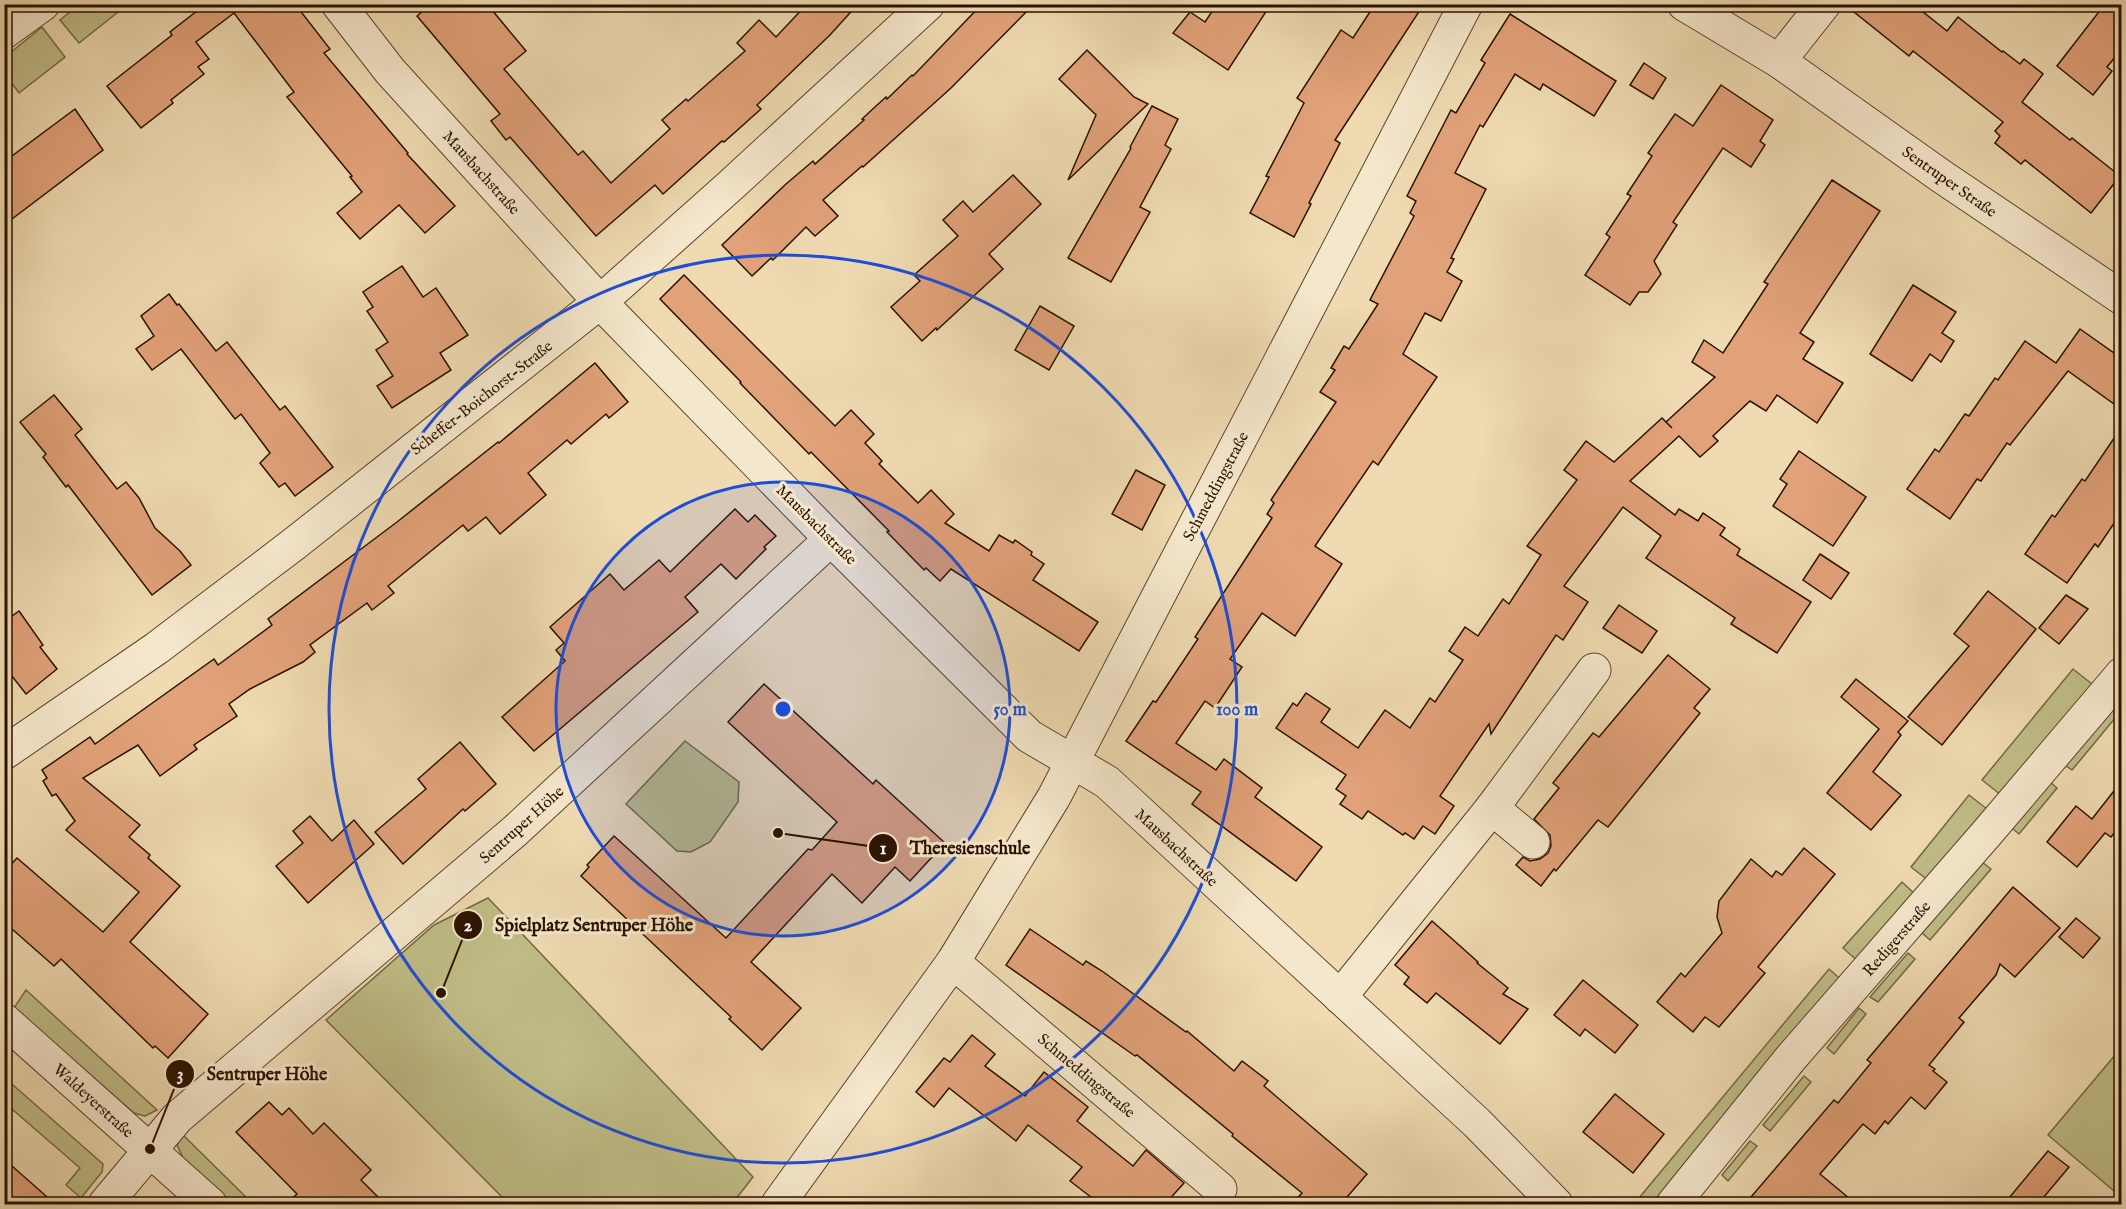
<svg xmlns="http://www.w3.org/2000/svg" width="2126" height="1209" viewBox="0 0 2126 1209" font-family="'IM FELL English',serif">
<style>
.green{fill:#c0bd87;stroke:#756844;stroke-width:1.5}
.building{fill:#e1a179;stroke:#2a1200;stroke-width:1.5}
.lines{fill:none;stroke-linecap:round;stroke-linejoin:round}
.minor-casing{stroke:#5b442c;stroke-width:35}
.minor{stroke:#f5e7cc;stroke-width:33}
.ring{fill:none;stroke:#1d4ed8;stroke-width:3}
.labels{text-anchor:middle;stroke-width:6;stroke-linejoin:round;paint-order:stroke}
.street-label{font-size:16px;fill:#2a1200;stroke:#f5e7cc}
.centre{fill:#1d4ed8;stroke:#f5e7cc;stroke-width:3}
.ring-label{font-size:18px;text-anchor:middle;font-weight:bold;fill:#1d4ed8;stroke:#f5e7cc;stroke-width:6;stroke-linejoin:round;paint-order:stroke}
.leader{fill:none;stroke:#2a1200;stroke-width:2}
.callout-dot{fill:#2a1200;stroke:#f5e7cc;stroke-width:2}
.mark-label{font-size:18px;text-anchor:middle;font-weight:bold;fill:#fff}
.callout-label{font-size:18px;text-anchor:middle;font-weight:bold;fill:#2a1200;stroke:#f5e7cc;stroke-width:6;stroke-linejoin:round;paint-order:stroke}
</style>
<rect width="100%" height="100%" fill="#efdab1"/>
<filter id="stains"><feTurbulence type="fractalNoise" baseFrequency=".00333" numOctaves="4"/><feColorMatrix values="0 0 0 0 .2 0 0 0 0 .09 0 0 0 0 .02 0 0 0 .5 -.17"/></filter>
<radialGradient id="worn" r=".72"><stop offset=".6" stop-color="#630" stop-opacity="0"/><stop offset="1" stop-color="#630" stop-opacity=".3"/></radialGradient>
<g class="green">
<path d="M80,4h47v1l-48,38 -19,-23z"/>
<path d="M42,27l23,30 -46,36 -14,-19v-17z"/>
<path d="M2073,669l19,15 -91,111 -19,-15z"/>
<path d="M2121,697v14l-49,59 -7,-5z"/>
<path d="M685,741l54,41 -1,20 -28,40 -19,10 -14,-1 -51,-47z"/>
<path d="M2049,781l8,7 -38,46 -7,-6z"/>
<path d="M1969,795l18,14 -58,72 -18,-14z"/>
<path d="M1982,862l9,7 -61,71 -8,-7z"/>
<path d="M1902,882l16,15 -59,65 -16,-14z"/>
<path d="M488,898l265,279 -21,27h-223l-183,-184 108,-95z"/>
<path d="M1908,953l7,6 -37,43 -8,-5z"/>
<path d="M1829,969l16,14 -184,221h-27z"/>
<path d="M26,990l131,120 -12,6 -11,-3 -120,-105z"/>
<path d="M1859,1008l7,6 -32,40 -7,-6z"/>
<path d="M2121,1048v149l-73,-62z"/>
<path d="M1804,1076l7,6 -41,49 -7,-6z"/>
<path d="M5,1078l98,86 -1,8 -21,26 -15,-13 14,-17 -67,-58 -7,7 -1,-2z"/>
<path d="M182,1134l71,70h-20l-49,-44 -7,-15z"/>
<path d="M1750,1141l7,5 -29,35 -6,-6z"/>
</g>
<g class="building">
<path d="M206,4h89l35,45 -6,4 84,100 -1,1 48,52 -30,27 -26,-28 -39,34 -23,-26 25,-21 -12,-15 2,-1 -65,-79 7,-5 -60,-79 -38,29 13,17 -11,8 6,7 -33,26 2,3 -32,25 -34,-42 65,-51 -2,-3z"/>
<path d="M431,4h56l39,47 -22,18 74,86 5,-4 28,32 59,-54 -8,-9 24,-21 2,2 57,-50 -8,-8 22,-23 17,17 31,-33h51l-28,31 -73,70 4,4 -37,33 -2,-1 -59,53 -8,-9 -59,51 -86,-99 -4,3 -15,-19 9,-7 -83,-98z"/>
<path d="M982,4h52l-83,84 -88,79 -1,-1 -39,34 15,16 -23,20 -9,-9 -33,33 -2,-2 -19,18 -30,-31 64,-61 27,-23 2,3 49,-44 -2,-1 14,-13 10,-9 1,2 25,-24 1,1z"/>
<path d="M1217,4h54l-43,66 -55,-37 17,-21 15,10z"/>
<path d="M1375,4h49l-89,136 5,3 -31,60 2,1 -17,33 -44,-24 19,-36 -3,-1 38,-73 -7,-5 44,-68 12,8z"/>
<path d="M1844,4h69l34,27 11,-14 44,35 1,-1 17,13 4,-5 19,15 -21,28 48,38 2,-2 48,38 -29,37 -66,-53 -4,4 -26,-21 5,-7 -5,-5 8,-9 -90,-71 -4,5z"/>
<path d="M2105,4h16v46l-14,17 5,4 -19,24 -36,-29z"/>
<path d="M1510,14l106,67 -22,35 -51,-32 -3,6 -25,-16 -32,53 -3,-2 -25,48 31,16 -35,69 3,1 -7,13 15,9 -21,40 -16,-8 -22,41 34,23 -59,88 -5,-4 -58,85 27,18 -47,72 -33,-23 -32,46 12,8 -27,41 -10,-7 -29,42 40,27 8,-11 38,29 -7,9 67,50 -26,34 -104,-77 9,-12 -75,-51 27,-40 3,1 42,-63 -3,-2 77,-119 -5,-4 7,-11 -3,-3 65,-98 -16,-10 15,-22 -4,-2 13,-22 5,3 29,-45 -8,-4 44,-84 -4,-3 6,-12 -9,-5 44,-86 5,3 29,-50 -4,-3z"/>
<path d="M1087,50l47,47 14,7 -80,76 28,-65 -37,-36z"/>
<path d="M1644,63l22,15 -13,21 -23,-14z"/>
<path d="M1721,85l52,35 -13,21 5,4 -14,22 -28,-19 -50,74 4,3 -23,36 7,13 -13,18h-9l-9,13 -45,-30 25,-38 -4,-3 25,-38 -4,-2 25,-38 -4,-3 27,-39 18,12z"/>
<path d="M1152,106l26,13 -13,26 6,4 -31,58 10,5 -39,70 -43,-24 63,-110 -1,-1z"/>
<path d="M75,109l28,41 -99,75v-63z"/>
<path d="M1013,175l28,29 -52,50 14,15 -66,61 -1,-2 -14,13 -31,-34 29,-26 -6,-6 44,-39 -15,-16 20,-19 10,11z"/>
<path d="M1832,180l48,31 -80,122 14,9 -11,17 40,24 -26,40 -40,-28 -11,16 -16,-10 -37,35 5,5 -18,16 -21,-21 -49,45 45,34 4,-6 19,12 5,-8 22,15 -5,7 20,14 -3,6 74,47 -34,51 -46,-29 4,-6 -89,-60 15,-22 -38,-29 -59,79 24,16 -25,38 -7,-5 -65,99 -2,-10 -49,72 14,10 -19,28 -12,-8 -9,13 -9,-6 -2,2 -35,-24 -6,8 -22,-15 6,-8 -10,-7 10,-14 -70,-47 17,-25 4,3 9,-13 24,16 -9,13 37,26 27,-38 25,18 20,-30 5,4 28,-42 -14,-9 16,-24 13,9 25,-37 6,5 32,-49 -14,-9 50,-66 -13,-10 22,-29 28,21 48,-44 10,10 -6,-6 49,-45 -23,-15 12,-22 19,13 45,-69 -4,-2z"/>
<path d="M402,266l21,31 13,-9 32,47 -28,18 11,17 -59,38 -15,-22 16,-10 -17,-26 12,-8 -21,-31 6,-4 -10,-15z"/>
<path d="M684,275l151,151 16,-16 23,24 -9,9 17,18 -3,3 39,39 13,-13 23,24 -9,9 44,28 10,-16 14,8 2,-3 17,12 -1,3 13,9 -11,16 65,42 -19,29 -128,-82 -11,12 -14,-13 -2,2 -37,-38 2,-1 -78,-79 -2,2 -36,-37 -33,-34 1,-1 -81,-83z"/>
<path d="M1913,285l43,27 -14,21 12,8 -13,21 -11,-8 -18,27 -42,-27z"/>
<path d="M169,294l8,11 2,-1 37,47 11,-9 53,68 5,-4 48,61 -38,29 -10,-13 -6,4 -19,-24 10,-10 -29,-39 -6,5 -54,-70 -29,21 -16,-21 18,-13 -13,-20z"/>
<path d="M1040,306l34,20 -25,44 -34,-20z"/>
<path d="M2080,329l41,29v51l-53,-38 -58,74 -3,-2 -26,38 -4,-2 -27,40 -43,-30 28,-40 4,3 26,-38 4,2 26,-38 3,2 27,-39 31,22z"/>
<path d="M595,363l33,39 -19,16 -3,-4 -35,30 -4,-4 -39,33 18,22 -46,39 -14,-17 -18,14 -5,-6 -75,61 6,7 -22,17 -5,-7 -57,42 5,7 -12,10 -53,27 -21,15 8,12 -43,29 3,4 -37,27 -22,-31 -55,33 57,47 -11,12 21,18 -2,3 32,28 -50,56 78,72 -40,44 -13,-12 -2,2 -92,-89 -7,7 -50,-44v-50l13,-14 86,74 36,-40 -73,-62 9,-9 -19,-27 -4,2 -9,-15 4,-3 -5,-8 48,-33 5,7 119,-85 4,6 54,-40 -4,-6 129,-97 101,-80 1,1z"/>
<path d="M54,395l28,34 -7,6 42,54 9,-7 13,16 16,30 25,23 11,14 -39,30 -84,-110 -2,2 -23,-30 3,-3 -26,-32z"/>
<path d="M2121,428v85l-23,34 -3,-3 -28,39 -42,-29 27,-39 3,2 27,-38 3,2z"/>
<path d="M1799,451l67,46 -33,49 -60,-40 14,-22 -7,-5z"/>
<path d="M1136,470l29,15 -23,45 -30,-16z"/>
<path d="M735,509l13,13 7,-7 21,21 -12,11 2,2 -30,30 -15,-15 -36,33 13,15 -164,139 -32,-34 63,-56 -9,-11 8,-7 -14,-16 60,-53 14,16 35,-30 11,12z"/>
<path d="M1820,554l29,19 -18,26 -28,-19z"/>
<path d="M1988,591l48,38 -94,116 -34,-28 61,-71 -15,-12z"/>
<path d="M2066,595l22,14 -29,35 -20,-16z"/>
<path d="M1619,605l38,26 -15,22 -39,-25z"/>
<path d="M19,611l24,34 -3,2 17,22 -31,25 -22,-28v-44z"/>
<path d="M1668,655l42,34 -16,19 6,5 -92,114 -10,-7 -42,51 -2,-2 -13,17 -25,-21 7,-8 7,4 10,-2 8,-6 3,-7 -1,-11 -16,-16 25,-31 -6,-5 40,-50 6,4z"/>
<path d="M1856,679l52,42 -10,11 3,3 -28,37 28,23 -30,35 -44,-37 52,-64 -38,-32z"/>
<path d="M764,684l109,100 3,-4 69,63 -35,38 -15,-14 -33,36 -30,-29 -81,88 50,46 -39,42 -33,-31 2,-2 -150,-141 8,-9 -2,-2 27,-29 112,102 82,-89 4,1 25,-28 -109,-100z"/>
<path d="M460,742l36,42 -31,27 -2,-2 -60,55 -28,-32 51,-43 -8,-10z"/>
<path d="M2121,782v43l-10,12 -6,-4 -28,34 -30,-25 29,-36 16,13z"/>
<path d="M310,816l22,25 22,-21 20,24 -66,59 -32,-37 27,-23 -10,-12z"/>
<path d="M1804,848l31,26 -77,93 7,6 -46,54 -14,-10 -12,15 -36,-30 24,-29 4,4 37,-44 -5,-16 2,-16 32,-42 21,18 4,-6 6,4z"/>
<path d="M2013,887l47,41 -45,49 -15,-13 -4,11 -37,43 5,4 -35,43 6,4 -2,2 14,11 -22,27 -14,-12 -23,27 -3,-3 -10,13 -12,-10 -43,50 36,30h-111l89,-104 4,3 33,-40 -4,-3z"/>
<path d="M2076,918l24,20 -17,20 -24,-21z"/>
<path d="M1432,921l46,41 -1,1 31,25 -5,6 25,15 -28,35 -64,-51 -9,10 -23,-19 5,-7 -14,-12z"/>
<path d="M1030,929l53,36 3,-4 16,10 84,61 1,-1 47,40 8,-10 26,20 -4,5 103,88 -26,30h-49l10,-11 -70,-57 1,-2 -96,-79 -2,1 -129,-91z"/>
<path d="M1583,980l55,45 -23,28 -30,-24 -5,7 -26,-21z"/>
<path d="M972,1035l23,19 -10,12 40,30 19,-24 44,35 -11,14 56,45 13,-16 38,33 -19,21h-65l-30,-23 12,-14 -54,-42 -12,16 -67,-53 -15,19 -18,-15 28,-34 6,4z"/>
<path d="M1615,1094l49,40 -31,39 -50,-41z"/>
<path d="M269,1102l13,13 7,-7 24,26 11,-11 47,47 -10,10 24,24h-99l11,-10 -61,-62z"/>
<path d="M2048,1151l21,16 -31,37h-34z"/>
<path d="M4,1159l51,45h-51z"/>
</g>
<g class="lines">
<defs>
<g id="minor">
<path d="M338,4l52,67 210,231 231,237 198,197 78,46 370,341 79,81"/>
<path d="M1684,4l95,57 162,115 181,122"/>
<path d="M4,32l39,-28"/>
<path d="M1779,61l45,-57"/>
<path d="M4,753l153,-105 137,-104 306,-242 130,-116 198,-182"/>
<path d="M1492,808l41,34"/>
<path d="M953,962l267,227"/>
<path d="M1340,997l152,-189 102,-138"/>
<path d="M4,1020l206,184"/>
<path d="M105,1204l72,-86 338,-287 316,-292"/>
<path d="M778,1204l175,-242 101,-165 412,-793"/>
<path d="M1673,1204l117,-145 197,-226 135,-159"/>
</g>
</defs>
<use href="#minor" class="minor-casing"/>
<use href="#minor" class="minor"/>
</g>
<circle cx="783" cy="709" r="227" fill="#1d4ed8" fill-opacity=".12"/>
<g class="ring">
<circle cx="783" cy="709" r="227"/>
<circle cx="783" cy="709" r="454"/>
</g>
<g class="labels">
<g class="street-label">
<text transform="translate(482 172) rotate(48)" y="6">Mausbachstraße</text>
<text transform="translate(1950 181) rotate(35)" y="6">Sentruper Straße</text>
<text transform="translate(481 397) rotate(-38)" y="6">Scheffer-Boichorst-Straße</text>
<text transform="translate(1215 486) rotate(-62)" y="6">Schmeddingstraße</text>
<text transform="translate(817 524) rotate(45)" y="6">Mausbachstraße</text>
<text transform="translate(521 824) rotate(-42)" y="6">Sentruper Höhe</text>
<text transform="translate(1177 847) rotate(43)" y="6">Mausbachstraße</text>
<text transform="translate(1896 938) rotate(-49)" y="6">Redigerstraße</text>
<text transform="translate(1087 1075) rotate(40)" y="6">Schmeddingstraße</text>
<text transform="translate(94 1100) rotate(42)" y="6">Waldeyerstraße</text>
</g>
</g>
<circle cx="783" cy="709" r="9" class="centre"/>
<g class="ring-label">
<text x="1010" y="715">50 m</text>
<text x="1237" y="715">100 m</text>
</g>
<path class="leader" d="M778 833L883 848M441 993L468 925M150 1149L180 1074"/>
<g class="callout-dot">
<circle cx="778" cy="833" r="6"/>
<circle cx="441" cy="993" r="6"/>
<circle cx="150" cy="1149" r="6"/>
<circle cx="883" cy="848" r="15"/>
<circle cx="468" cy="925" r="15"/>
<circle cx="180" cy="1074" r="15"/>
</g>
<g class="mark-label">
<text x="883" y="854">1</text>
<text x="468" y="931">2</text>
<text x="180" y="1080">3</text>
</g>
<g class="callout-label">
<text x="970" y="854">Theresienschule</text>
<text x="594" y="931">Spielplatz Sentruper Höhe</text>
<text x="267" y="1080">Sentruper Höhe</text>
</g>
<rect width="2126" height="1209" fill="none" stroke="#efdab1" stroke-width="24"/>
<rect x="6" y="6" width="2114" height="1197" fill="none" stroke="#2a1200" stroke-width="3"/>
<rect x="12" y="12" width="2102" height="1185" fill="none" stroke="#2a1200" stroke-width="1.5"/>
<rect width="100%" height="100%" filter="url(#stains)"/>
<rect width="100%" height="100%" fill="url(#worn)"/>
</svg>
